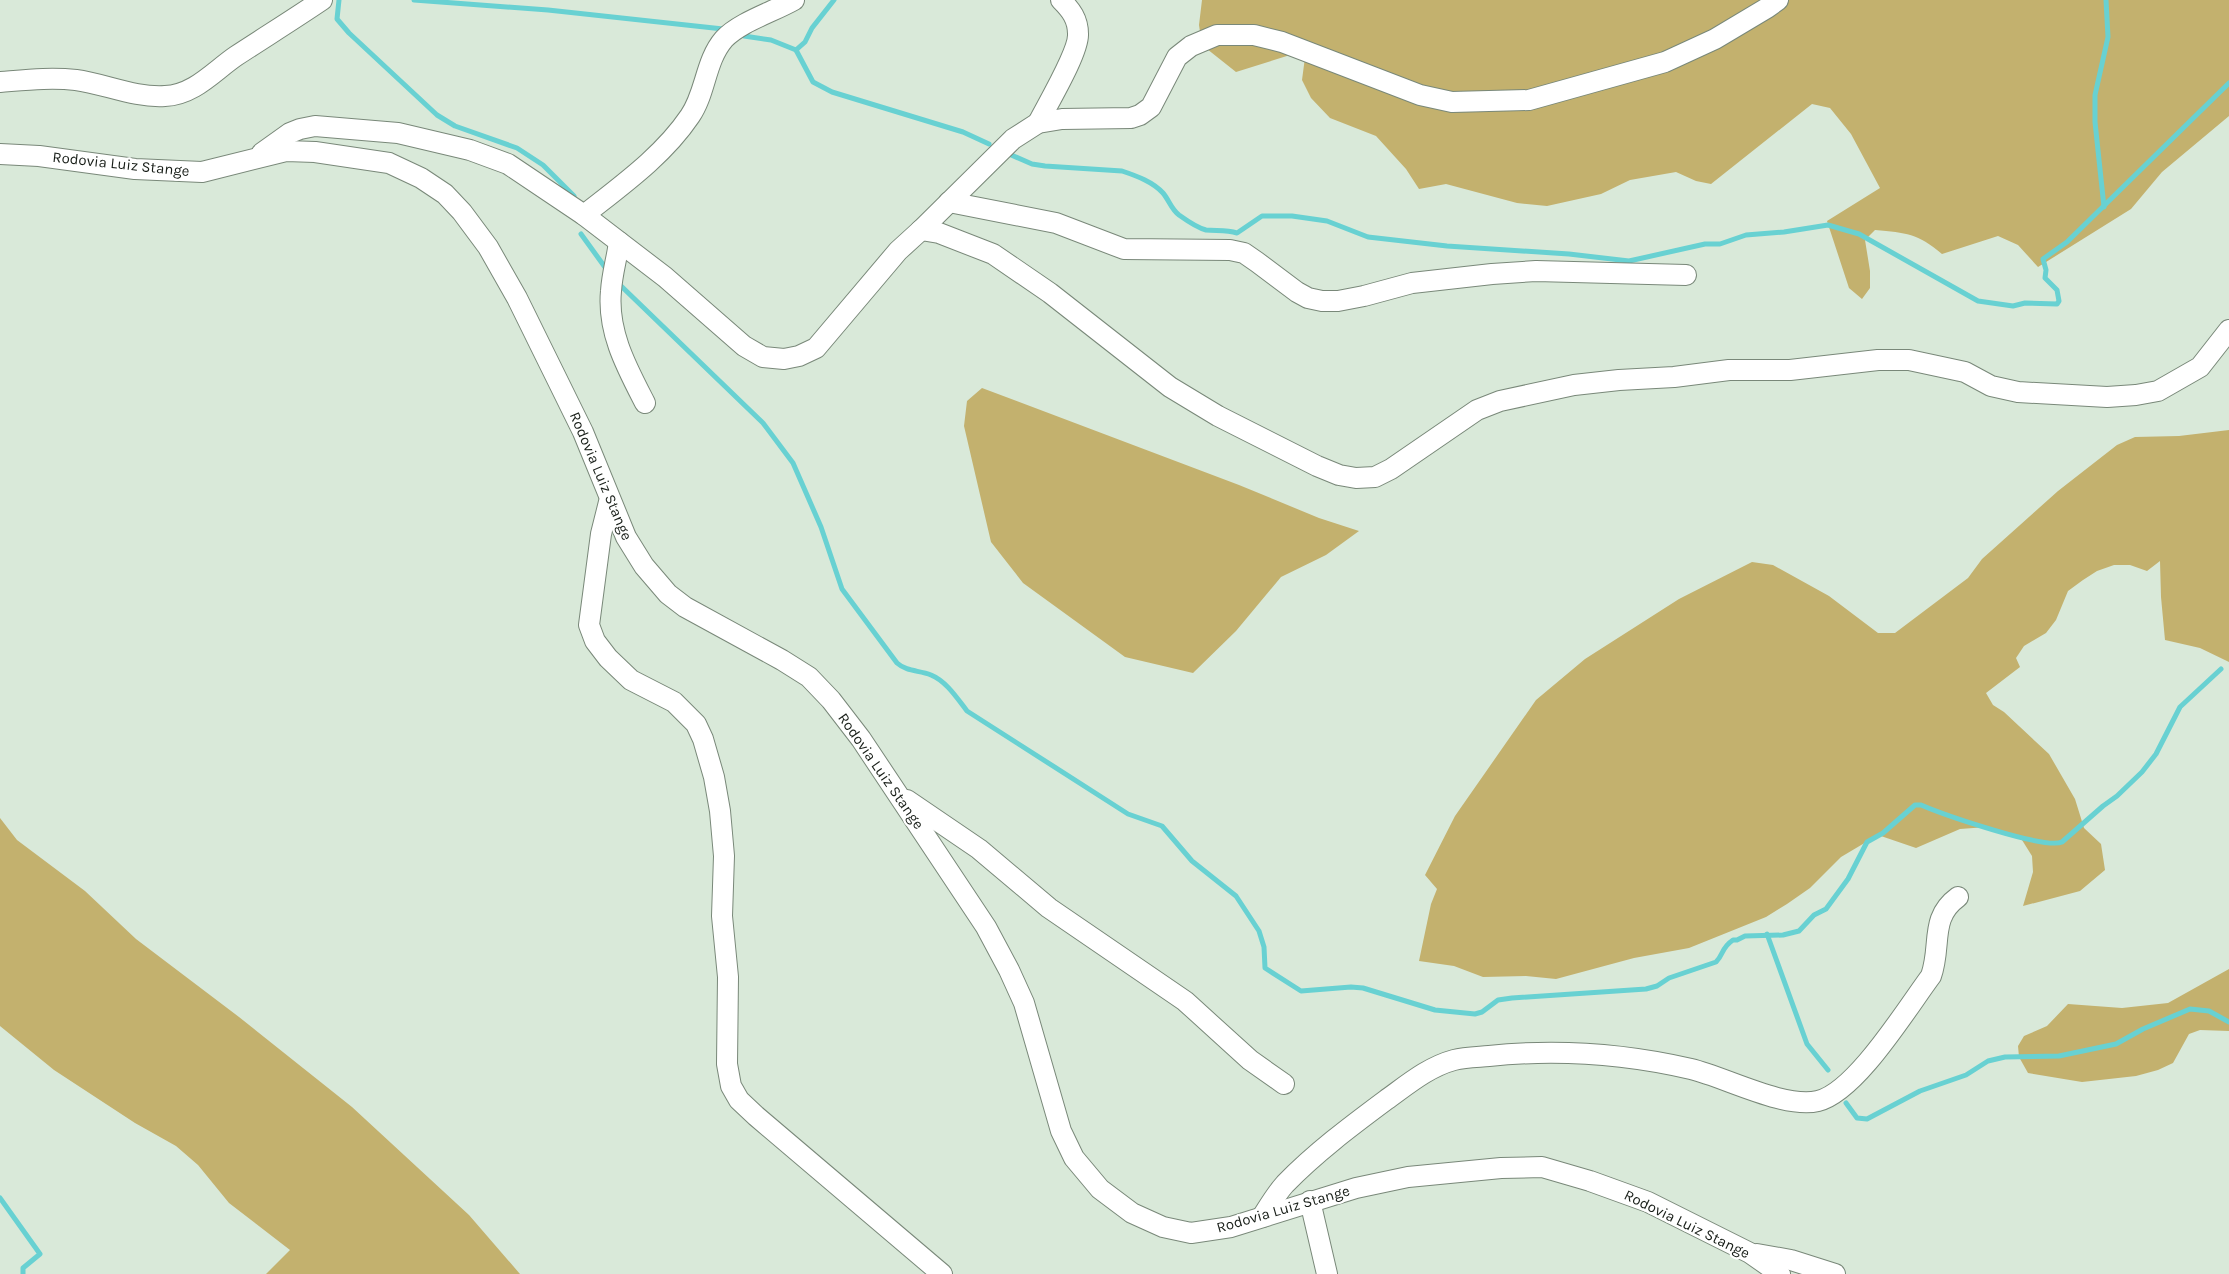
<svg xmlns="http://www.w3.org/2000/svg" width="2229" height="1274" viewBox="0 0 2229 1274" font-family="Karla,sans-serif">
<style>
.green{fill:#c3b16e}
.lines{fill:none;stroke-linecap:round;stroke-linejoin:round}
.stream{stroke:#68d1d2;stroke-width:5}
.minor-casing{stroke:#798879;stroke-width:22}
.minor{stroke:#fff;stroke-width:20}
.labels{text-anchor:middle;stroke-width:4.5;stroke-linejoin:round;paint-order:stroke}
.street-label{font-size:15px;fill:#171d17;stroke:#fff}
</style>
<rect width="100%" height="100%" fill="#d9e9d9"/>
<g class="green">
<path d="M1202,0h1027v116l-67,56 -31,37 -93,58 -20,-22 -20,-9 -56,18c-25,-21 -35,-21 -67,-24l-10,10 5,31v17l-8,11 -13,-11 -22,-67 53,-33 -29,-54 -21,-26 -18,-4 -101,80 -15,-3 -20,-9 -46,8 -29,14 -54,12 -30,-3 -71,-19 -27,5 -13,-20 -30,-33 -46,-18 -19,-20 -9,-18 4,-30 -70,22 -34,-27 -3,-20z"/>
<path d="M982,388l257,97 80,33 40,13 -33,24 -45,22 -45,54 -43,42 -68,-16 -102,-74 -32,-41 -27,-116 3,-25z"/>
<path d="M2229,430v232l-29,-14 -35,-8 -4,-43 -1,-36 -13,10 -17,-6h-16l-17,6 -14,9 -15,11 -12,29 -10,13 -22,13 -8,12 4,9 -34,26 7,12 11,7 45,42 26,45 9,29 17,16 4,26 -25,21 -57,15 10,-34 -1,-16 -10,-16 -35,-13 -27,2 -44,19 -38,-13 -37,22 -31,31 -23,16 -21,13 -77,31 -55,10 -78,21 -30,-3 -43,1 -29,-11 -35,-5 12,-57 6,-15 -12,-14 30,-59 81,-116 49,-41 94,-60 73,-37 21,3 56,31 49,37h17l73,-55 14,-19 76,-68 59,-46 18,-8 44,-1z"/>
<path d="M0,818l17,22 68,51 51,48 103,78 113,90 117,108 51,59h-254l24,-24 -61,-47 -31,-38 -22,-19 -41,-23 -81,-53 -54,-44z"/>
<path d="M2229,969v62l-29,-1 -11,4 -16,29 -15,7 -22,6 -54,6 -54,-9 -9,-16 -1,-11 6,-10 23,-10 21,-22 54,4 46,-5z"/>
</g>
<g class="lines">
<g class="stream">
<path d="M339,0l-2,19 12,14 88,82 18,11 62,22 26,17 31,31"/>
<path d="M414,0l134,10 175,19"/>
<path d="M744,36l27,4 25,10 17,32 19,10 131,40 26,12"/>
<path d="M796,50l9,-8 7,-14 22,-28"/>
<path d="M1009,154l23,10 13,2 77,5c15,5 31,11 41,22 6,7 8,16 16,22 7,5 19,13 27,15 11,1 21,0 31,3l25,-17h30l35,5 41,16 79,9 122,8 60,7 76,-17h15l26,-9 38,-3 44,-7 31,9 119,67 35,5 12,-3 32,1 2,-3 -2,-11 -12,-12 1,-8 -3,-11 24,-17 162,-159"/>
<path d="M2104,207l-9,-85v-27l13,-58 -2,-37"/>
<path d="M581,234l26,36"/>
<path d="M619,284l144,139 30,40 28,64 21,62 55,74c10,9 22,7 34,12 15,6 26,23 36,36l161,103 34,12 30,35 44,35 23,35 5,16 1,21 36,23 50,-4 12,1 72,22 40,4 7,-2 16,-12 14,-2 134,-9 11,-3 12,-8 47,-16c8,-8 5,-14 17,-22h4l8,-4 38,-1 16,-4 15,-16 12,-6 22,-30 19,-37 16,-9 32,-28h6c21,9 124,45 141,37l41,-36 14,-10 25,-24 14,-18 24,-47 41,-38"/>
<path d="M1767,934l40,110 21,26"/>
<path d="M1846,1103l11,15 10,1 53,-28 46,-16 22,-14 17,-4 54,-1 57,-12 27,-15 47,-20 19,2 20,11"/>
<path d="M0,1198l40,56 -17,14v6"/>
</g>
<defs>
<g id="minor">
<path d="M0,82c25,-2 50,-5 76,-2 29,4 59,18 89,16 29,-1 49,-25 71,-40 29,-19 58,-37 86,-56"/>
<path d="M1038,123c9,-18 41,-71 40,-89 0,-15 -7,-24 -17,-34"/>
<path d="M262,153l28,-20 10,-4 15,-3 83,7 72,17 38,14 76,51 81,62 79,69 19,11 21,2 15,-3 17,-8 82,-97 23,-21 92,-91 25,-16 24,-4 69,-1 9,-3 11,-8 26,-50 14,-11 26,-11h37l28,7 138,53 32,7 77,-2 136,-38 50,-23 52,-31 11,-8"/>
<path d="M0,154l39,2 96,13 67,3 84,-21 29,1 74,11 32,15 24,16 17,18 26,35 29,51 66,134 43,105 18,29 24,28 17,13 97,53 27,17 22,23 30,39 125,188 23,43 15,33 37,128 13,27 26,31 32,24 31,14 28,6 40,-6 125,-39 52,-11 93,-9 41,-1 48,14 58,21 102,51 30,21"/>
<path d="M949,202l107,21 68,26 106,1 14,3 13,9 40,30 11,6 14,3h16l26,-5 48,-13 80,-9 44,-3 150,4"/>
<path d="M584,215c38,-30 79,-59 106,-99 16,-23 15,-55 34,-77 16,-17 49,-27 70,-39"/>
<path d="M921,230l18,3 54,21 57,39 120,94 48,29 99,50 22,9 17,3 19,-1 16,-8 86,-59 23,-9 74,-16 45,-5 55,-3 55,-7h61l88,-10h31l56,12 26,14 27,6 89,5 29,-2 22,-4 42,-24 29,-37"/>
<path d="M619,242c-2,16 -7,32 -8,49 -4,41 16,77 34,112"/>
<path d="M609,502l-8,32 -12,91 6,16 13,17 23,22 43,22 22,22 7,15 11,38 6,34 4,45 -2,60 6,61 -1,87 4,22 8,14 17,16 186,158"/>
<path d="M907,800l72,49 70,59 136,93 65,59 34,24"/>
<path d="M1310,1201l17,73"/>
<path d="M1262,1217c7,-11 14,-23 23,-33 30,-31 66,-58 101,-84 21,-15 42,-33 68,-40 11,-3 24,-3 35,-4 67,-7 137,-2 202,13 34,8 93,40 127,32 38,-9 89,-93 113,-125 11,-31 -2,-58 27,-79"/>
<path d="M1757,1254l34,6 44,14"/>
</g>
</defs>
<use href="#minor" class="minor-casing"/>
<use href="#minor" class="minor"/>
</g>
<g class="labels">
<g class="street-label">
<text transform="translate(121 164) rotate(6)" y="5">Rodovia Luiz Stange</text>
<text transform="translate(601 476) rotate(67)" y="5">Rodovia Luiz Stange</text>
<text transform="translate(881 771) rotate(55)" y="5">Rodovia Luiz Stange</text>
<text transform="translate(1283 1209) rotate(-16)" y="5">Rodovia Luiz Stange</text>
<text transform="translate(1687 1224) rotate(26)" y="5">Rodovia Luiz Stange</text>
</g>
</g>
</svg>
